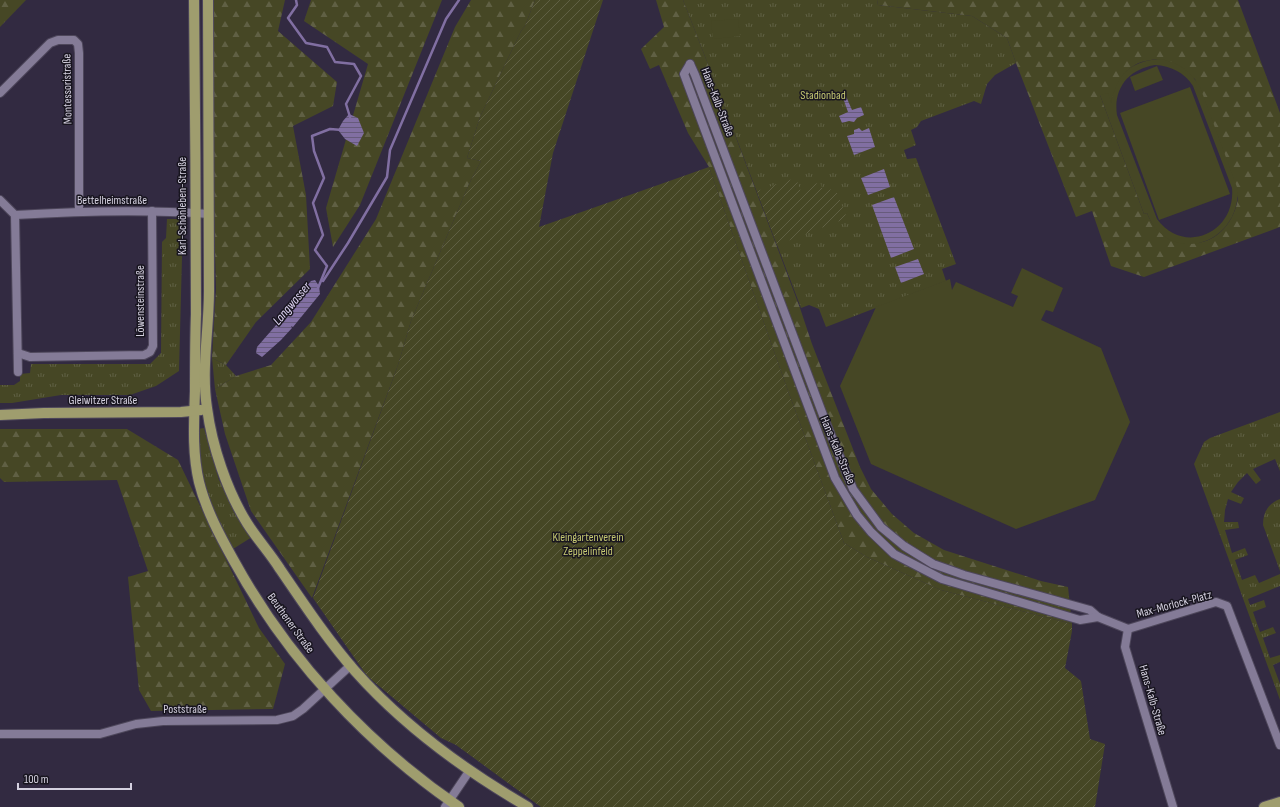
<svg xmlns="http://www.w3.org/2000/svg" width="1280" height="807" viewBox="0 0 1280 807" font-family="'Sofia Sans Condensed',sans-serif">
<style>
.grass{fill:url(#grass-tufts)}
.forest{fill:url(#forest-firs);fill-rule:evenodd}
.garden{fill:url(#garden-furrows)}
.pitch{fill:#464725;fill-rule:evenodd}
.water{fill:url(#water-rules)}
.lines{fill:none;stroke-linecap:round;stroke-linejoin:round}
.stream{stroke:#816fa2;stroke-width:2.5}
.minor-casing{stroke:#4e475b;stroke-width:10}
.major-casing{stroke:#4e475b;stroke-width:12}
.minor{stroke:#847b97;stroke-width:8}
.major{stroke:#9f9d6e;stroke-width:10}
.labels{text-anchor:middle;stroke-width:3;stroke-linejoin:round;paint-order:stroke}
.street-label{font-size:12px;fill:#d4d0df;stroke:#18151f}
.park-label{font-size:12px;fill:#c5c872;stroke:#18151f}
.water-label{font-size:13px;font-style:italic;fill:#e2d8f7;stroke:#18151f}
</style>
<defs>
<pattern id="grass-tufts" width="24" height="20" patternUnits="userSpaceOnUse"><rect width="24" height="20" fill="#464725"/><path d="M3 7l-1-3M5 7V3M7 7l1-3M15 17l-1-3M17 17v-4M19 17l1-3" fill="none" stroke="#606044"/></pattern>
<pattern id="forest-firs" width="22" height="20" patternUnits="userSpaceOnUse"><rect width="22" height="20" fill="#464725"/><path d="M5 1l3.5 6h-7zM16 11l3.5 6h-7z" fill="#606044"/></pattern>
<pattern id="garden-furrows" width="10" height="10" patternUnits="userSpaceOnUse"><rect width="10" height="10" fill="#464725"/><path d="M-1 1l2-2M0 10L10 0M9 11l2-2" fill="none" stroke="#606044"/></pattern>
<pattern id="water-rules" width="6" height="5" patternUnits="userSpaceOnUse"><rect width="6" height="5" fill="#816fa2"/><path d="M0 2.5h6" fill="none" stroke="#675b7c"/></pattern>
</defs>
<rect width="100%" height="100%" fill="#322a41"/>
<g class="grass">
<path d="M683,0h194l1,5 94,11 35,22 9,25 -21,12 -8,9 -6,20 -7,-3 -53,20 -4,6 -6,3 5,15 -12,5 3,9 9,-1 40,106 -14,5 4,12 -120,46 -7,-18 -10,-4 -8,3 -81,-213z"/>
<path d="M167,219h16l-4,152 -23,15 -26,9h-69l-49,8h-12v-18h14l6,-4v-7l10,-1 1,-9h119l11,-11 1,-111 4,-4z"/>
<path d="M212,358l14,7 10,11 -21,13z"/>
<path d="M1280,412v59l-5,-12 -22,10 8,11 -5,4 -9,-11 -9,9 -7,10 13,6 -3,6 -13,-5 -3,11 -1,12h14l1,6 -14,2 7,23 13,-5 3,7 -13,5 7,20 13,-5 4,8 21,-9v12l-32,13 2,6 14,-5 2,7 -13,5 7,20 13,-5 3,6 -13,5 7,20 10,-3v7l-7,3 7,19v16l-86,-236 10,-22 6,-4z"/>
<path d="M204,428l15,52 33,57 -19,12c-11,-21 -22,-42 -29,-65 -5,-17 -6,-36 -6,-55z"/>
<path d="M1280,499v72l-17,-46c0,-13 5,-21 17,-26z"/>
</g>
<g class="forest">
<path d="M0,0h26l-26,27z"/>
<path d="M214,0h71l-7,31 59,51 -4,24 -40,20 13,69 4,74 -54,53 -30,43 -14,-7 4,-69 -3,-110z"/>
<path d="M311,0h131l-82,205 -27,42 -7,-39 42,-144 -64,-43z"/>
<path d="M471,0h64l-10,26 -4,5 -41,86 -13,41 14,3 -12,23 -58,137 -13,44 -86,233 -61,-87 -26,-77 -10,-45 21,-13 35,-11 40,-43 65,-103 79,-192z"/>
<path d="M656,0h27l37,95 80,213 12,36 48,123 11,22 21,25 22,19 30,17 97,31 27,6 4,37 -131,-34 -74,-33 -23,-14 -57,-155 -78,-221 -21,-34 -29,-68 -9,4 -9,-20 23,-22z"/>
<path d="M877,0h361l42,113v114l-136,50 -33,-11 -19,-55 -16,6 -60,-154 -9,-25 -35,-22 -94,-11zM1158,59l37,20 43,119c-3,22 -20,45 -44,45 -6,1 -14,-4 -20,-7 -14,-5 -21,-8 -27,-23l-3,1 -44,-119 11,9c12,-28 13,-42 47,-45z"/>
<path d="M0,429h127l51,31 81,168 26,36 -12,45 -122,2 -12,-21 -11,-113 20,-6 -31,-91 -113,2 -4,-4z"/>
</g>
<g class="garden">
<path d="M535,0h68l-50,153 -14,74 170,-60 78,221 57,155 23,14 74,33 131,34v7l-7,37 16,13 9,58 15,5 -10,63h-554l-85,-62 -15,-7 -74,-62 -54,-78 85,-233 13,-44 58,-137 12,-23 -14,-3 13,-41 41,-86 4,-5z"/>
<path d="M796,178l4,12 20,-8 2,6 6,-2 1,4 6,-2 12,30 -70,27 -20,-54z"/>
</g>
<g class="pitch">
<path d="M738,19l2,17 -27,3 -2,-18z"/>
<path d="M1158,59c19,2 32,11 42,28l38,103c0,58 -71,75 -91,23l-3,1 -44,-119 8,-2 3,10c6,-28 18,-41 47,-44zM1155,65c16,1 29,7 38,21l39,102c4,45 -48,68 -75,31l-40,-104c-4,-27 12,-46 38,-50z"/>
<path d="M1157,66l6,14 -28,11 -5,-14z"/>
<path d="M1190,87l40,107 -71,26 -39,-107z"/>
<path d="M1022,268l41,20 -10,24 -7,-2 -5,10 60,28 29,74 -35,78 -79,29 -145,-65 -31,-78 36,-79 74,-28 2,11 4,-8 57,25 5,-11 -7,-3z"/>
</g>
<g class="water">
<path d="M845,94l7,16 9,-3 3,8 -7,3 -3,4 -5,-1 -7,2 -3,-7 9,-4 -6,-17z"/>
<path d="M349,114l9,4 6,15 -7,13 -12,-7 -7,-9 5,-9z"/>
<path d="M859,128l3,3 7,-3 6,19 -21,8 -7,-19 7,-2v-4l3,-1z"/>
<path d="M884,169l6,18 -22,8 -7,-17z"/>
<path d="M894,197l20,52 -23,9 -19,-53z"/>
<path d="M918,259l6,15 -23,9 -6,-16z"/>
<path d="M315,280l4,6 1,8 -27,33 -2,-1 1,2 -11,12 -19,17 -6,-4 1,-6 33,-38h1l-2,-2 22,-26z"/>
</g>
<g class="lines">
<g class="stream">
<path d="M296,0l1,5 -9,13 18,25 21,4 8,15 19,2 7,12 -15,28 4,13"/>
<path d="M323,281l25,-38 39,-66 3,-27 56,-131 13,-19"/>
<path d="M318,288l9,-22 -12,-16 8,-15 -10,-32 11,-25 -10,-27 -2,-15 18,-7 12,1"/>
</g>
<defs>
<g id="minor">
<path d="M690,64l5,11 131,348 27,66 28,38 23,19 29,18 31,11 126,35 8,7 30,12"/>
<path d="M690,64l-6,10 19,51 132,353 22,37 14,17 23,22 48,25 138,41 18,-3"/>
<path d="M0,93l50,-50 8,-3h16l4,4 1,9v158"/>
<path d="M0,200l15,15"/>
<path d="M15,215c64,-4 129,-6 194,-1"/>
<path d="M15,215l3,157"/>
<path d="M18,353l12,4 114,-2 6,-3 3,-6 -1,-135"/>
<path d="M1128,629l88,-27 11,4 53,139"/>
<path d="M1128,629l-3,18 48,160"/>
<path d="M0,734h100l36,-10 27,-3 114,-1 16,-4 10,-7 48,-44"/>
<path d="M445,807l25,-37"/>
</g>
<g id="major">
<path d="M194,0c1,105 2,209 2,314 -1,26 -1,52 -1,77 -1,31 -3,61 4,91 7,28 21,54 35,79 54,98 133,183 225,246"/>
<path d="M208,0c1,97 1,194 1,291 0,39 -8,78 -2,117 5,38 20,83 40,115 10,16 23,30 33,46 24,35 47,70 75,102 49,55 109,99 173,136"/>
<path d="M0,415l44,-2 137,-1 20,-2"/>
<path d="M1264,807l16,-5"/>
</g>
</defs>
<use href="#minor" class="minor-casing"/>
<use href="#major" class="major-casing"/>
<use href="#minor" class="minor"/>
<use href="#major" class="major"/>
</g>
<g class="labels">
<g class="street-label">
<text transform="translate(67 89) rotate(-91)" y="4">Montessoristraße</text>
<text transform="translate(718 102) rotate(69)" y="4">Hans-Kalb-Straße</text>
<text x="112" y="204">Bettelheimstraße</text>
<text transform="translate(182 206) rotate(-90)" y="4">Karl-Schönleben-Straße</text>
<text transform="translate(140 301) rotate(-90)" y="4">Löwensteinstraße</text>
<text x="103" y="404">Gleiwitzer Straße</text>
<text transform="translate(838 450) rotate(67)" y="4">Hans-Kalb-Straße</text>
<text transform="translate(1174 604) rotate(-15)" y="4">Max-Morlock-Platz</text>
<text transform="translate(291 623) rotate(54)" y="4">Beuthener Straße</text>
<text transform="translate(1153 700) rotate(74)" y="4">Hans-Kalb-Straße</text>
<text x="185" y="713">Poststraße</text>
</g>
<g class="park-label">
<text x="823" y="99">Stadionbad</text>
<text x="588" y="541">Kleingartenverein<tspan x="588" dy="14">Zeppelinfeld</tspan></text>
</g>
<g class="water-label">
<text transform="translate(291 303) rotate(-50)" y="5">Langwasser</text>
</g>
</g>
<path d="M18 783v6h113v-6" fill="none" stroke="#d4d0df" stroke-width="2"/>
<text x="24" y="783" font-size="12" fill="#d4d0df" stroke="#18151f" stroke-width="3" paint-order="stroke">100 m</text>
</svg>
